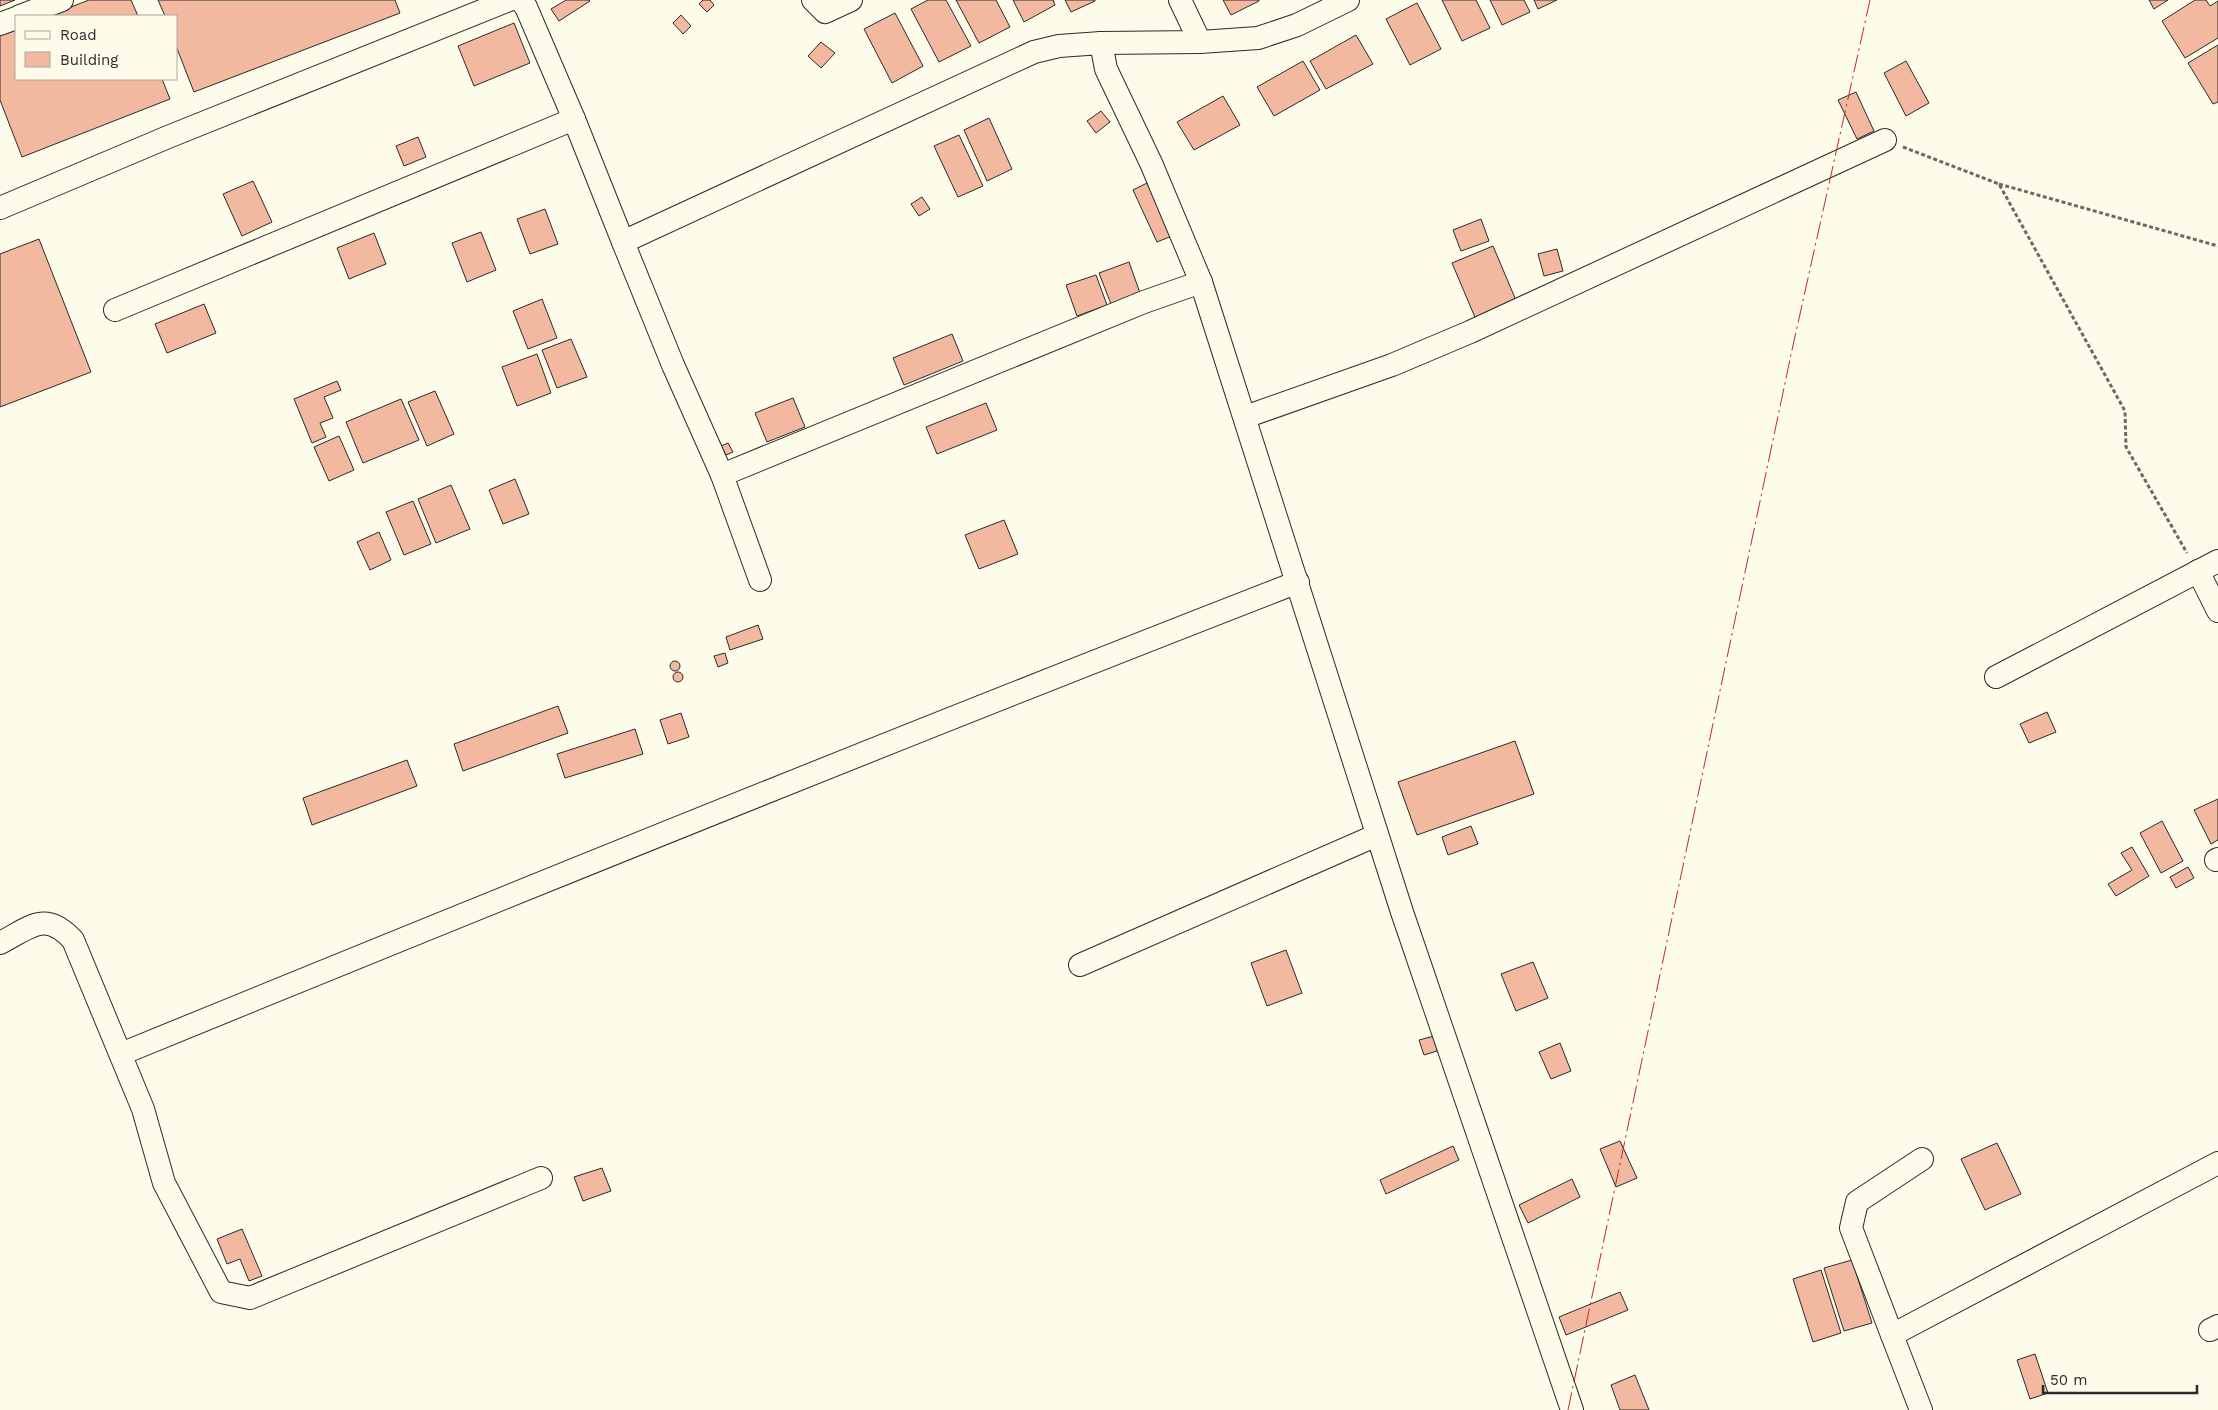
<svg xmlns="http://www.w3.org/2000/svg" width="2218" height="1410" viewBox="0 0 2218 1410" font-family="'Work Sans',sans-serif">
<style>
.building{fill:#f2b8a0;stroke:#2b2b2b}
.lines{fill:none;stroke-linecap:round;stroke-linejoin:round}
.minor-casing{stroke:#2b2b2b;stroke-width:24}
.path{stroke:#6a6964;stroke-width:3;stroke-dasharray:4 2.5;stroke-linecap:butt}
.minor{stroke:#fdfbea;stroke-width:22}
.power{stroke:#c62828;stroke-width:1;stroke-dasharray:18 4 2.5 4;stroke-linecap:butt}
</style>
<rect width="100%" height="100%" fill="#fdfbea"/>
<g class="building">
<path d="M0,0h15l-15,6z"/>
<path d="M89,0h42l7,16h-90z"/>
<path d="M158,0h237l5,13 -206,79 -18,-46v-30h-11z"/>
<path d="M566,0h23l1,1 -31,20 -8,-12z"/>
<path d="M703,0h7l4,5 -7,7 -8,-8z"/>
<path d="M928,0h18l25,46 -32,16 -28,-53z"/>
<path d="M956,0h40l14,27 -31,16z"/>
<path d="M1013,0h40l2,5 -31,17z"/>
<path d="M1065,0h30v1l-24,11z"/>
<path d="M1223,0h36v1l-28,14z"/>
<path d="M1442,0h34l14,28 -28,13z"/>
<path d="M1490,0h34l6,12 -28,13z"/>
<path d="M1534,0h23l-19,9z"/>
<path d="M2149,0h19l-14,9z"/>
<path d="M2195,0h11l4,6 8,-5v37l-33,20 -23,-37z"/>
<path d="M1417,3l24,46 -31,16 -24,-46z"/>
<path d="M895,13l28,53 -31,17 -28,-54z"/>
<path d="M681,15l10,11 -8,8 -10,-11z"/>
<path d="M514,23l16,40 -56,23 -16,-40z"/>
<path d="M16,28v51h146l8,20 -148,58 -22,-57v-65z"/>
<path d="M1356,35l17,29 -47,25 -16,-28z"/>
<path d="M821,42l14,11 -14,15 -13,-12z"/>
<path d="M2218,45v57l-5,2 -25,-41z"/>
<path d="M1303,61l17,29 -46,26 -17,-29z"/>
<path d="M1906,61l23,42 -23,13 -22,-43z"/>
<path d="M1856,92l18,39 -17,8 -19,-39z"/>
<path d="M1223,96l17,29 -46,25 -17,-28z"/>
<path d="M1101,111l9,11 -14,11 -9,-12z"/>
<path d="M989,118l23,51 -25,12 -23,-51z"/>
<path d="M959,135l24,51 -25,11 -24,-51z"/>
<path d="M418,137l8,20 -22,9 -8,-20z"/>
<path d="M253,181l19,41 -30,14 -19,-42z"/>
<path d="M1147,183l25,53 -15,6 -24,-52z"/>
<path d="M922,197l8,12 -11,7 -8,-12z"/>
<path d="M545,209l13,35 -28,10 -13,-35z"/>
<path d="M1481,219l8,22 -28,10 -8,-21z"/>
<path d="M481,232l15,38 -29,12 -15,-39z"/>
<path d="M374,233l12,31 -37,15 -12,-31z"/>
<path d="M39,239l52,133 -91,35v-153z"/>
<path d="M1493,246l25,59 -41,17 -25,-59z"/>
<path d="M1557,249l6,22 -19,5 -6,-22z"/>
<path d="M1129,262l11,31 -29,11 -12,-31z"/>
<path d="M1096,275l11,30 -30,11 -11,-31z"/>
<path d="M542,299l15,39 -29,11 -15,-38z"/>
<path d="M204,304l12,29 -49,20 -12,-29z"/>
<path d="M952,334l11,27 -59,24 -11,-27z"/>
<path d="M571,339l16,38 -30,11 -15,-38z"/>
<path d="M537,354l14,39 -34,13 -15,-39z"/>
<path d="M337,381l4,9 -17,7 9,21 -13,5 6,14 -14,6 -18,-44z"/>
<path d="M435,391l19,43 -27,12 -19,-44z"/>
<path d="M793,398l12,29 -38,15 -12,-29z"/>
<path d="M401,399l18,41 -56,23 -17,-41z"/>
<path d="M986,403l11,27 -60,24 -11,-27z"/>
<path d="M339,436l15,34 -25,11 -15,-34z"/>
<path d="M728,443l5,9 -7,3 -5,-9z"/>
<path d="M515,479l14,35 -26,10 -14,-34z"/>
<path d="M451,485l19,44 -34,14 -18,-44z"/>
<path d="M413,501l18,43 -27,11 -18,-43z"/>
<path d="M1004,520l14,34 -39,15 -14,-34z"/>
<path d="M379,532l12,28 -21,10 -13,-28z"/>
<path d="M758,625l5,14 -33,11 -4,-13z"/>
<path d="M725,653l3,10 -10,4 -4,-11z"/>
<circle cx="675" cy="666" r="5"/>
<circle cx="678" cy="677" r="5"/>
<path d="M558,706l10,27 -105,38 -9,-27z"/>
<path d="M2047,712l9,20 -27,11 -9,-19z"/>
<path d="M681,713l8,24 -21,7 -8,-24z"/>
<path d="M635,729l8,25 -78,24 -8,-24z"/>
<path d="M1515,741l19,53 -117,41 -19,-53z"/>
<path d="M407,760l10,26 -105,39 -9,-27z"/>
<path d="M2218,799v41l-7,4 -17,-34z"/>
<path d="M2162,821l21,40 -22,12 -21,-40z"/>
<path d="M1471,826l7,18 -30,11 -6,-18z"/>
<path d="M2132,847l17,29 -33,20 -8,-12 24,-14 -11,-17z"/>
<path d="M2188,867l6,11 -18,10 -6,-11z"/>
<path d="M1286,950l16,43 -35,13 -16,-43z"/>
<path d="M1533,962l15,36 -32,13 -15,-37z"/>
<path d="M1434,1036l3,15 -13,4 -5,-15z"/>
<path d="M1560,1043l11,28 -20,8 -12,-27z"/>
<path d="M1620,1141l17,37 -21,9 -16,-38z"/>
<path d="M1997,1143l24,51 -36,16 -24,-51z"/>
<path d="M1453,1146l6,14 -73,34 -6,-14z"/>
<path d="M602,1168l9,23 -28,10 -9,-24z"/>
<path d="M1572,1179l8,18 -52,26 -9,-18z"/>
<path d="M242,1229l20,47 -13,5 -9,-22 -13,5 -10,-25z"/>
<path d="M1852,1260l20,63 -28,8 -20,-63z"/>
<path d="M1821,1270l20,63 -28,9 -20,-63z"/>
<path d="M1620,1292l8,18 -62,25 -7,-18z"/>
<path d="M2035,1354l13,39 -18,6 -13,-39z"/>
<path d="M1635,1375l14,35h-29l-9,-25z"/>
</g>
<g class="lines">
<defs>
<g id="minor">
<path d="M520,0l6,7 48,112 49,123 411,-190 25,-6 42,-3 5,26 45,94 50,119 201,630 170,498"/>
<path d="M813,0l12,12 26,-12"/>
<path d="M1180,0l20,42"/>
<path d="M20,16l42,-16"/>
<path d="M0,24l16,-6"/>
<path d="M1101,43l99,-1 58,-4 39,-13 51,-25"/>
<path d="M0,208l168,-71 341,-137"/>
<path d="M623,242l50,123 49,110 38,105"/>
<path d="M115,310l459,-191"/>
<path d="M1245,417l147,-52 78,-33 415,-192"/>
<path d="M722,475l422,-173 57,-20"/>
<path d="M2198,571l20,40"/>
<path d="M1996,677l222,-116"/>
<path d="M2216,860l2,-1"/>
<path d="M0,943c31,-16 45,-33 73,-3l70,169 21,74 57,109 29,6 291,-120"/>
<path d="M1080,965l297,-130"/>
<path d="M121,1054c391,-160 783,-319 1177,-472"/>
<path d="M2210,1330l8,-4"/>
<path d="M1892,1335l-41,-107 6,-26 65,-43"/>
<path d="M1921,1410l-29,-75 326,-172"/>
</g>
</defs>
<use href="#minor" class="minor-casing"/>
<g class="path">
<path d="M1903,147l96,37 126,227 1,36 61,106"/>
<path d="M1999,184l219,62"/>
</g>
<use href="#minor" class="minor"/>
<path class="power" d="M1568,1410l224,-1060 78,-350"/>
</g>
<rect x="15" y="15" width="162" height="65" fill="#fdfbea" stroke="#a9a89e"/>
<rect x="25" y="31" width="25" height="8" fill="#fdfbea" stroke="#a9a89e"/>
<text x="60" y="40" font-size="15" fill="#2b2b2b">Road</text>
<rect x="25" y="52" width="25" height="15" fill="#f2b8a0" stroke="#a9a89e"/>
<text x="60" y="65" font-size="15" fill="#2b2b2b">Building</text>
<path d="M2043 1385v8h154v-8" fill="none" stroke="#2b2b2b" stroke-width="2.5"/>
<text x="2050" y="1385" font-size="15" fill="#2b2b2b" stroke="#fdfbea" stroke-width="4" paint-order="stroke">50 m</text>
</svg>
